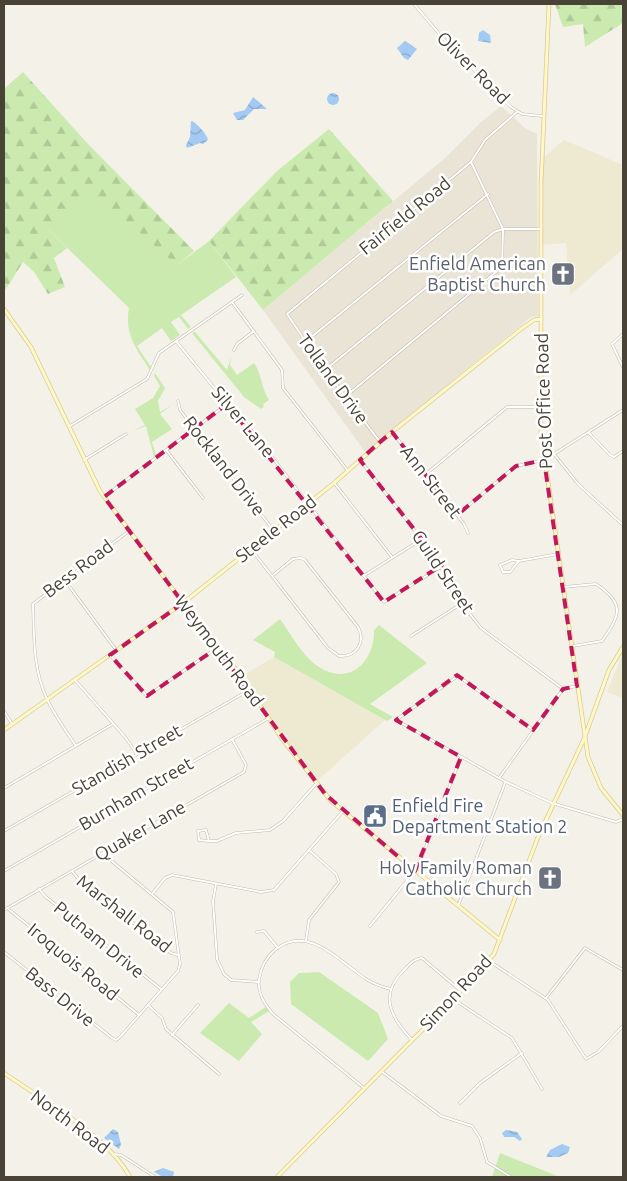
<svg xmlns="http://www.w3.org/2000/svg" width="627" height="1181" viewBox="0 0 627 1181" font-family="Ubuntu,sans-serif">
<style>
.residential{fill:#e9e4d6}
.education{fill:#eee9d1}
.forest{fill:url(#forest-firs)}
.green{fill:#caeaaf}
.water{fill:url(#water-waves)}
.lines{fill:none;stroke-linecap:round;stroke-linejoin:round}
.street-casing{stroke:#c0bbaa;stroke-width:3}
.secondary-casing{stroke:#d6cb96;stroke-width:4.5}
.street{stroke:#fff;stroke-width:2}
.secondary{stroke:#fff7c7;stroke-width:3}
.marked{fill:none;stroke:#c2185b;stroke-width:4;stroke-dasharray:10 6;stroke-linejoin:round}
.labels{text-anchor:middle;stroke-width:5;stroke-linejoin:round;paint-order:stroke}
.street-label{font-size:18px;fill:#484336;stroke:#fff}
.worship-label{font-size:18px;fill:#5b616d;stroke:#fff;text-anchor:end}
.service-label{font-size:18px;fill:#4e5e75;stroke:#fff;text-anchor:start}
</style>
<defs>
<pattern id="forest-firs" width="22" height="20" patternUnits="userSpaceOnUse" patternTransform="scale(1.25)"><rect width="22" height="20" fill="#caeaaf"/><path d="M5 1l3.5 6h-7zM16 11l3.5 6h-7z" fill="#afca97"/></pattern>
<pattern id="water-waves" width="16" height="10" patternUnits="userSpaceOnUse" patternTransform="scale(1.25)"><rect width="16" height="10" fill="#a2caf3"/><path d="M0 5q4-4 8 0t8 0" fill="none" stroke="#86a6c6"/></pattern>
</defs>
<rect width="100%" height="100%" fill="#f4f2e8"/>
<path class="residential" d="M501,106l24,22 12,6 1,182 -7,1 -166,135 -102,-142 182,-152 36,-36z"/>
<g class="education">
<path d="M564,140l59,25v84l-53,46 -4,-52 -26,2 2,-86z"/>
<path d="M623,652v46l-16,-6z"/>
<path d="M274,657l111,63 -68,61 -34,-44 -38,-63z"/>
</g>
<g class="forest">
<path d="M555,4h68v19l-38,24 -2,-23 -20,3z"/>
<path d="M23,72l65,72 106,107 -17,14 -130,-37 20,20 -13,10 11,29 -17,7 -14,-22 -11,-10 -19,30v-203z"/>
<path d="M329,129l64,72 -130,109 -54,-69 68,-70z"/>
</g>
<g class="green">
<path d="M94,193l83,72 32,-24 27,36 -55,38 10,12 -3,2 -9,-12 -8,5 9,13 -9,6 -9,-13 -25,18 14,21 -1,3c-14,-21 -26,-36 -21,-62l-82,-80z"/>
<path d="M195,332l32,38 4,-13 -1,8 7,10 17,-12c8,11 7,25 15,37l-6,4 1,2 -3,3 -17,-12 -52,-64z"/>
<path d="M155,373l10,15 -7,13 2,11 12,-7 -12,9 12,15 -20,13 4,13 -2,2 -8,-31 -14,5 13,-6 -10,-16 18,-11 7,-12 -6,-10z"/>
<path d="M280,619c11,15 23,38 39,48 31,20 56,-6 55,-37l5,-5 48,38 -57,41 23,13 -6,4 -113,-64 1,-5 -22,-12z"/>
<path d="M319,972l59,41 10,26 -20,22 -77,-57 -1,-22 9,-9z"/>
<path d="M229,1003l20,15 18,-12 4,4 -20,12 11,12 -23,27 -39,-28z"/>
<path d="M500,1153l60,24h-68z"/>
</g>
<g class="water">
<path d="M483,30l7,5 1,8 -13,-2 1,-8z"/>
<path d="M405,41l12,8 -9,11 -4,-2 -7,-10z"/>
<circle cx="333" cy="99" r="6"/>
<path d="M253,97l14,12h-13l-11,11h-6l-4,-7 12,-3z"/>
<path d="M191,121c5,1 16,13 17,19l-5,4 -3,-1 -13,5 -1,-3 4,-8z"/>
<path d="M113,1129l5,3 3,13 -2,4 -15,-11z"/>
<path d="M506,1130l11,2 5,7 -2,2 -6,-4h-10l-2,-4z"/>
<path d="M562,1144l8,3 -2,6 -9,4h-13l4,-7z"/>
<path d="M163,1168l11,4 -1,5h-10l-9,-5z"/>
</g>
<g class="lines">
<defs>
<g id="street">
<path d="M414,4l33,39 64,64 11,7 20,2"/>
<path d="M232,302l50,68 1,18 65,83"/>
<path d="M623,334l-11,10 11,23"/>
<path d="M176,341l61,75 8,6 139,180 57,-35"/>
<path d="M305,342l183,-148"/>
<path d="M234,350l3,-6 17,-13"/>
<path d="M325,370l169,-138 9,-3h38"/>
<path d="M346,396l156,-129 1,-38 -32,-67"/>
<path d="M178,401l2,9 94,121"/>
<path d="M70,426l77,-47 12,-26 83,-58"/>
<path d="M392,432l72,92 4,9"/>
<path d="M589,433l21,22 4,2 9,-6"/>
<path d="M380,442l-55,-72 -38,-56 184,-152 14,-22 32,-28"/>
<path d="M167,451l36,47"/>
<path d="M554,454l24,30 45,41"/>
<path d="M544,456l10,-2 69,-44"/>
<path d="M84,460l42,-26"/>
<path d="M360,460l79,102 9,24 33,42 82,61"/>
<path d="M426,474l81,-67h34"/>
<path d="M335,484l57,73"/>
<path d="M104,497l123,-93"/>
<path d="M457,515l59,-49 28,-6"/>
<path d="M251,549l21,27"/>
<path d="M301,558l4,2 53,67c8,15 -1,30 -19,29l-11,-8 -56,-72 21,-17z"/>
<path d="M512,560l7,1 -9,11h-7l-3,-7z"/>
<path d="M519,561l39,-7"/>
<path d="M365,575l57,-36"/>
<path d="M64,579l52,71"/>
<path d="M563,587l33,-3c30,20 24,31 6,57l-29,5"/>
<path d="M411,636l50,-32"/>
<path d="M110,655l37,41 70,-48"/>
<path d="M75,680l50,57 12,17"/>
<path d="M4,711l8,13"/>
<path d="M533,730l-75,-54 -62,44 110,62 46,21 64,19 7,-3"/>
<path d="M76,746c-10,-15 -21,-30 -29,-47 -14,-29 -13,-63 -14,-95l96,-73"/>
<path d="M499,778l64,-89 14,-3"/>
<path d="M4,788l109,-64"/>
<path d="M4,831l247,-142"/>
<path d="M209,841l-10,-1 -1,-9 8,-1 3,11h8l19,-8 34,-3 13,-9 33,-37"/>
<path d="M4,871l265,-153"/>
<path d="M72,871l8,10 91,72 7,2"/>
<path d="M216,884l-3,17 4,58 7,15 7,6 28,2"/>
<path d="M39,889l7,8 115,92"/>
<path d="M152,894l13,-16 7,-3 89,17 13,-2 69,-79"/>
<path d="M458,906l47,-123"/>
<path d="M7,908l132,107"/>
<path d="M4,910l240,-138 2,-7 -14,-26"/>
<path d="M370,926l48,-59 43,-110"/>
<path d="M257,932l7,-1 14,17"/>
<path d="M306,940l3,-20 30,-38 -3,-8 -27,-24"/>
<path d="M4,952l108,86 4,2 4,-3 58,-66 2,-7 -7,-52 -71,-59"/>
<path d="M489,961l59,39 38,59 12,-7 25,-26"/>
<path d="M546,998l39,-50 38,22"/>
<path d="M453,999l59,39 30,51"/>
<path d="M148,1005l14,13 4,11 53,45"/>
<path d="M172,1035l26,-30"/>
<path d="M412,1040c-20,-21 -34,-44 -9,-69 6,-6 10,-12 19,-13l39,33"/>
<path d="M381,1071l60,45 31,10 8,12 7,24 24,15"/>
<path d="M364,1088l-91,-74c-9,-10 -16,-22 -14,-35 2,-12 7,-22 17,-30 33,-25 64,13 90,30 8,5 16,8 25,10"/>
<path d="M460,1103l20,-20 42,-30"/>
<path d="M114,1154l7,1 34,22"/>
</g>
<g id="secondary">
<path d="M549,4l-8,180v249l47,324 13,31 22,27"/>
<path d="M4,309l27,38 69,144 83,112 60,75 39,61 49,62 169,139"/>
<path d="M4,730l179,-127 151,-120 58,-51 129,-103 13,-9 7,-1"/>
<path d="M4,1073c40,28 103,62 126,104"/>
<path d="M277,1177l176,-178 41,-45 44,-117 46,-98 25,-69 14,-23"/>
</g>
</defs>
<use href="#street" class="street-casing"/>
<use href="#secondary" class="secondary-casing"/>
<use href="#street" class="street"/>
<use href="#secondary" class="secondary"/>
</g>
<path class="marked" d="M227,404l157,198 58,-37 -82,-105 20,-18 12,-10 65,83 59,-49 28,-6 33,226 -14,3 -30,41 -76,-55 -61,45 65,37 -46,114 -90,-77 -108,-146 -70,48 -37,-41 73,-52 -79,-106z"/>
<defs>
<symbol id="church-square" viewBox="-11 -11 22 22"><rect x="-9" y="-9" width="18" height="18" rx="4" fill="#6b7280" stroke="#fff"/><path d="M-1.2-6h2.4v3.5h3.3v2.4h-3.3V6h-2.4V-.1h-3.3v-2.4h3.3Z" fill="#fff"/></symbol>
<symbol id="civic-square" viewBox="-11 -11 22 22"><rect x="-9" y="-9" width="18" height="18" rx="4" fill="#5c6f8a" stroke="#fff"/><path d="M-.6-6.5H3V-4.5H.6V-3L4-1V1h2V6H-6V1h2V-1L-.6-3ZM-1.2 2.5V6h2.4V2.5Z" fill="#fff"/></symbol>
</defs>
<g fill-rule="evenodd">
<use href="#church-square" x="549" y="260" width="28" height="28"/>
<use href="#civic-square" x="361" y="802" width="28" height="28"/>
<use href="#church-square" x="536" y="864" width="28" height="28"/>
</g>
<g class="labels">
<g class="street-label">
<text transform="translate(473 68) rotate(45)" y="6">Oliver Road</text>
<text transform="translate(405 216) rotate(-39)" y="6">Fairfield Road</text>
<text transform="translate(333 379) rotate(54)" y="6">Tolland Drive</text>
<text transform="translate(544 401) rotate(-92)" y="6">Post Office Road</text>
<text transform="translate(243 422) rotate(50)" y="6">Silver Lane</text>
<text transform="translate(224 466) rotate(52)" y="6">Rockland Drive</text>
<text transform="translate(431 482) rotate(52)" y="6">Ann Street</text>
<text transform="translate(276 529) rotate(-38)" y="6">Steele Road</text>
<text transform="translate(78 569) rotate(-37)" y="6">Bess Road</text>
<text transform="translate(443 572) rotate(56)" y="6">Guild Street</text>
<text transform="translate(219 651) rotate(53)" y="6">Weymouth Road</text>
<text transform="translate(127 760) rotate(-30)" y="6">Standish Street</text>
<text transform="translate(136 794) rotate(-30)" y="6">Burnham Street</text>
<text transform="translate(140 831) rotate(-30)" y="6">Quaker Lane</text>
<text transform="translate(124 914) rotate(38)" y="6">Marshall Road</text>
<text transform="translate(99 940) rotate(39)" y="6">Putnam Drive</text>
<text transform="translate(73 962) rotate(39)" y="6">Iroquois Road</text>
<text transform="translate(456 993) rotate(-47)" y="6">Simon Road</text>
<text transform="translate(60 997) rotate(39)" y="6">Bass Drive</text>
<text transform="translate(70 1122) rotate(37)" y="6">North Road</text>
</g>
<g class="worship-label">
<text x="546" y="270">Enfield American<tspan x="546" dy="21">Baptist Church</tspan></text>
<text x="532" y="874">Holy Family Roman<tspan x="532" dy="21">Catholic Church</tspan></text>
</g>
<g class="service-label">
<text x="392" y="812">Enfield Fire<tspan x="392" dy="21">Department Station 2</tspan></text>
</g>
</g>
<rect width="627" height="1181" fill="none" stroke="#484336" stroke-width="10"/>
</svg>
